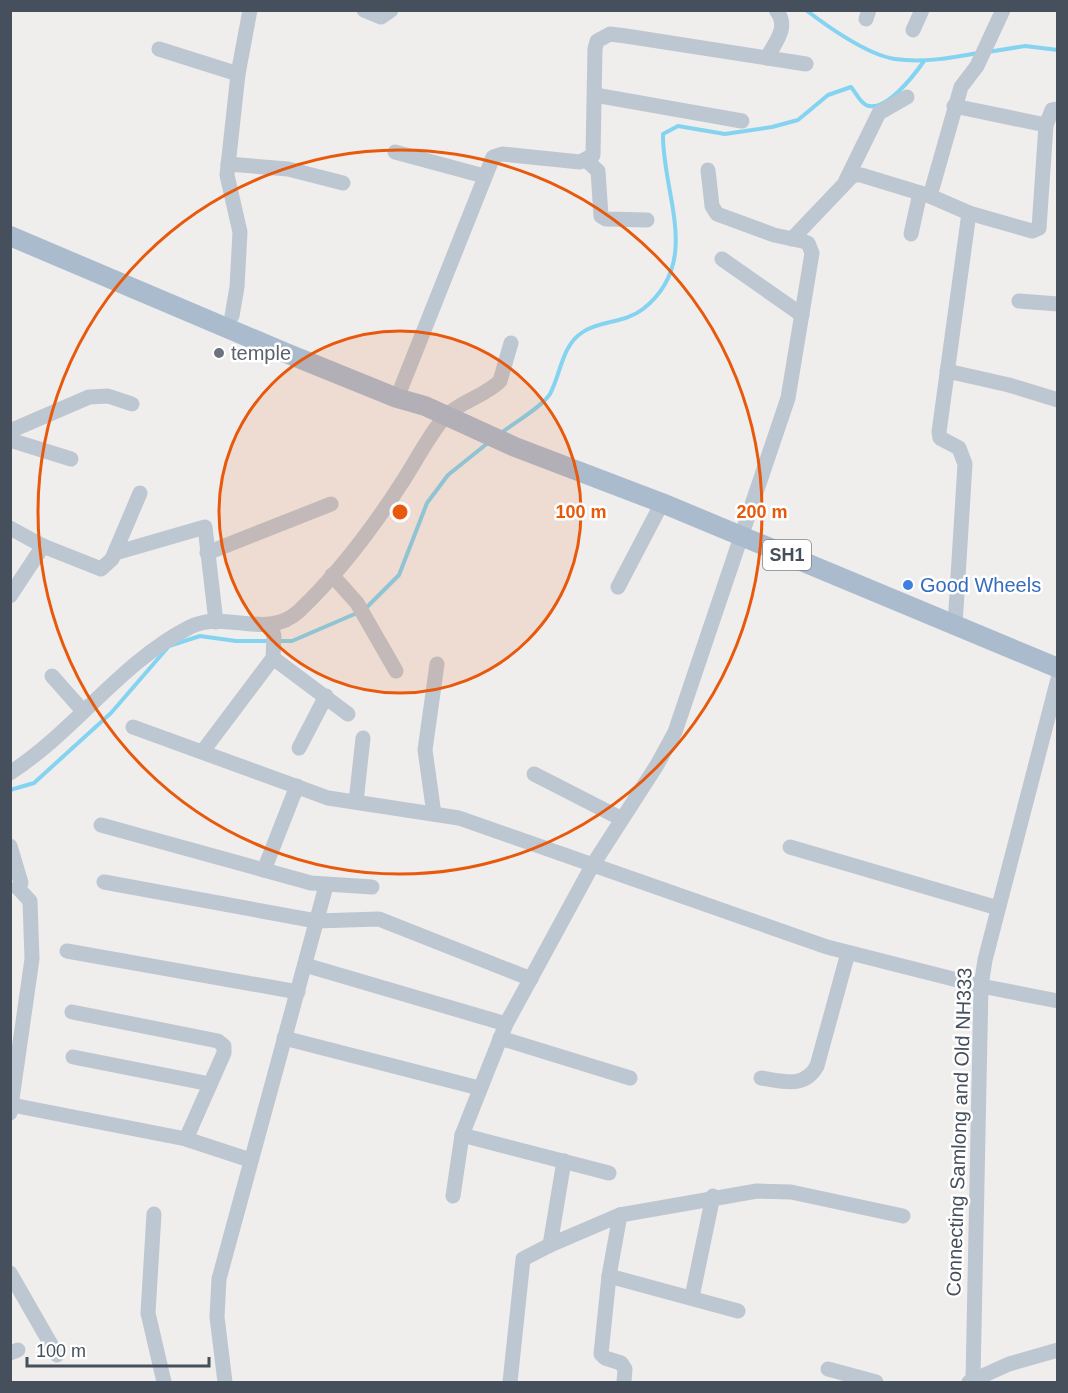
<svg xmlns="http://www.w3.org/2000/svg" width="1068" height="1393" viewBox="0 0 1068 1393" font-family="Arial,sans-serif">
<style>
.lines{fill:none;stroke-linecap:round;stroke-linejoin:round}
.stream{stroke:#84d3f0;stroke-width:4}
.minor{stroke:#bdc7d1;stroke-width:15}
.major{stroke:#abbbce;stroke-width:20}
.ring{fill:none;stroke:#e8590c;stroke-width:3}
.worship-dot{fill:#6b7280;stroke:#fff;stroke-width:2}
.shop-dot{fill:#3f7fe0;stroke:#fff;stroke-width:2}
.labels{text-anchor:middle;stroke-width:5;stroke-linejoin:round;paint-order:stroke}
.shield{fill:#fff;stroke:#7d848d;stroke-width:1.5}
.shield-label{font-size:18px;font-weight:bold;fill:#45505c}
.worship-label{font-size:20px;fill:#5b616d;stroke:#fff;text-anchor:start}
.shop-label{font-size:20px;fill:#366cbe;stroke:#fff;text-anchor:start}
.street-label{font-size:20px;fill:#45505c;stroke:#fff}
.centre{fill:#e8590c;stroke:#fff;stroke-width:3}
.ring-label{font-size:18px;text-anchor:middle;font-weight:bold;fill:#e8590c;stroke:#fff;stroke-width:5;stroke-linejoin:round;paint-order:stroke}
</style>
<rect width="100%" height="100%" fill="#f0eded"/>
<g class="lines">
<g class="stream">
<path d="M806,10c22,17 62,45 89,49 28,4 56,-1 83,-6"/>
<path d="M988,52l37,-6 33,4"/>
<path d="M500,434c12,-10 42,-27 50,-40 10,-18 12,-47 30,-60 18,-14 44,-10 63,-25 60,-47 19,-115 20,-175l15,-8 47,8 47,-7 26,-7 30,-25 23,-8c5,6 9,15 15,18 19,9 49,-31 58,-44"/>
<path d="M364,610l35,-35 28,-72 21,-28 41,-33"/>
<path d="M278,641h14l65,-28"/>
<path d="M10,790l24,-7 77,-70 58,-67 31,-10 36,5h34"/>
</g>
<g class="minor">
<path d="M364,10l17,7 10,-7"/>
<path d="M866,19l3,-9"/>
<path d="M913,30l9,-20"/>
<path d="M159,49l79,25"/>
<path d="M767,58c8,-16 23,-31 9,-48"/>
<path d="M595,95l147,26"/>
<path d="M954,106l92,19"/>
<path d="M395,152l89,24"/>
<path d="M586,160l12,11 3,45 5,3 41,1"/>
<path d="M228,164l60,5 55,14"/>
<path d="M846,180l33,-67 28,-16"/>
<path d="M930,196l31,-109 16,-21 26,-56"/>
<path d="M969,213l63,18 7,-3 7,-103 6,-15 6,-1"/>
<path d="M911,234l9,-41"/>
<path d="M792,239l61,-64h8l69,21 39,17 -30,219 1,6 19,10 6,16 -10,161"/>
<path d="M722,259l80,56"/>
<path d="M1019,301l39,3"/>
<path d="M232,316l5,-29 3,-55 -13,-57 11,-101 12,-64"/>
<path d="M947,371l62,14 49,15"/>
<path d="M397,398l96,-241 9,-3 78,8 13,-7 2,-106 2,-8 13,-7 16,2 180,28"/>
<path d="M10,431l79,-34 19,-1 24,8"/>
<path d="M10,440l61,19"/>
<path d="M10,528l33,18 58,23 11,-10 28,-66"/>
<path d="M115,553l90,-26 11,95"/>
<path d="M207,553l124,-49"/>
<path d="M332,575l25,28 39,68"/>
<path d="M618,587l44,-84"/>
<path d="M10,596l33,-50"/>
<path d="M273,658l75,56"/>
<path d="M52,676l31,35"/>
<path d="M133,727l195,71 131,20 368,129 154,39 77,15"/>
<path d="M299,748l27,-52"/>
<path d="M203,751l70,-93 1,-22 -3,-10"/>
<path d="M10,773c65,-42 111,-111 180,-146 35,-18 77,14 109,-16 40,-38 73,-82 102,-127 11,-16 33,-58 46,-69 15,-14 38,-19 53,-34l11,-38"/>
<path d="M534,774l88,45"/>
<path d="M356,802l7,-64"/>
<path d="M434,814l-9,-64 12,-86"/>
<path d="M101,825l210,58 61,4"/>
<path d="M10,846l11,37 -3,5"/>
<path d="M790,847l208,61"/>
<path d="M264,870l33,-84"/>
<path d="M104,882l212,39 63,-2 152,60"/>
<path d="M67,951l231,41"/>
<path d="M305,965l201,59"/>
<path d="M72,1012l146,29 6,5v7l-38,86"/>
<path d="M284,1038l195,50"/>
<path d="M500,1038l130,40"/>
<path d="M73,1057l137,27"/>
<path d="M761,1078c22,3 43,11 56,-12l31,-113"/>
<path d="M12,1105l174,34 64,21"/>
<path d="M10,1113l22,-154 -2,-58 -12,-13"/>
<path d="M462,1135l147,38"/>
<path d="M564,1161l-14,84 70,-30 137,-24 34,1 112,24"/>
<path d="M453,1196l9,-61 44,-111 86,-158 65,-101 18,-33 113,-334 24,-145 -4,-10 -6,-2 -28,-6 -57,-21 -5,-8 -4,-36"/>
<path d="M154,1214l-6,99 16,69"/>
<path d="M620,1215l-11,61 -8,78 4,4 16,5 4,6 -1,13"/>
<path d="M10,1273l47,82"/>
<path d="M609,1276l129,35"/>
<path d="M692,1297l21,-101"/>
<path d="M10,1353l8,-3"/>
<path d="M828,1369l48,13"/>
<path d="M973,1379l8,-393 4,-26 73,-281"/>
<path d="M225,1382l-8,-65 2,-38 107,-393"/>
<path d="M510,1382l13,-123 27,-14"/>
<path d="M969,1382l40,-18 49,-14"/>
</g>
<path class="major" d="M10,236l276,117 111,45 28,8 90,41 147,56 396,165"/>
</g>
<circle cx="400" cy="512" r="181" fill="#e8590c" fill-opacity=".12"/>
<g class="ring">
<circle cx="400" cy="512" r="181"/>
<circle cx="400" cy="512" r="362"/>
</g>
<circle class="worship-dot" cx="219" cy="353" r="6"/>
<circle class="shop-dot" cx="908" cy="585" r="6"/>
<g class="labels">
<rect class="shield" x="763" y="540" width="48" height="30" rx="4.5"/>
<g class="shield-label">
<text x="787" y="561">SH1</text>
</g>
<g class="worship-label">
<text x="231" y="360">temple</text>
</g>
<g class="shop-label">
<text x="920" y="592">Good Wheels</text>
</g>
<g class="street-label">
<text transform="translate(959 1132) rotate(-88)" y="7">Connecting Samlong and Old NH333</text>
</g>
</g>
<circle cx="400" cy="512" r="9" class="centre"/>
<g class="ring-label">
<text x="581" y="518">100 m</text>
<text x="762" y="518">200 m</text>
</g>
<rect width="1068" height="1393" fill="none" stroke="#45505c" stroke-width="24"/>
<path d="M27 1357v9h182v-9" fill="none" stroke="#45505c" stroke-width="3"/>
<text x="36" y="1357" font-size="18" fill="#45505c" stroke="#ffffff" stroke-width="4.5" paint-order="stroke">100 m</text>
</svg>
